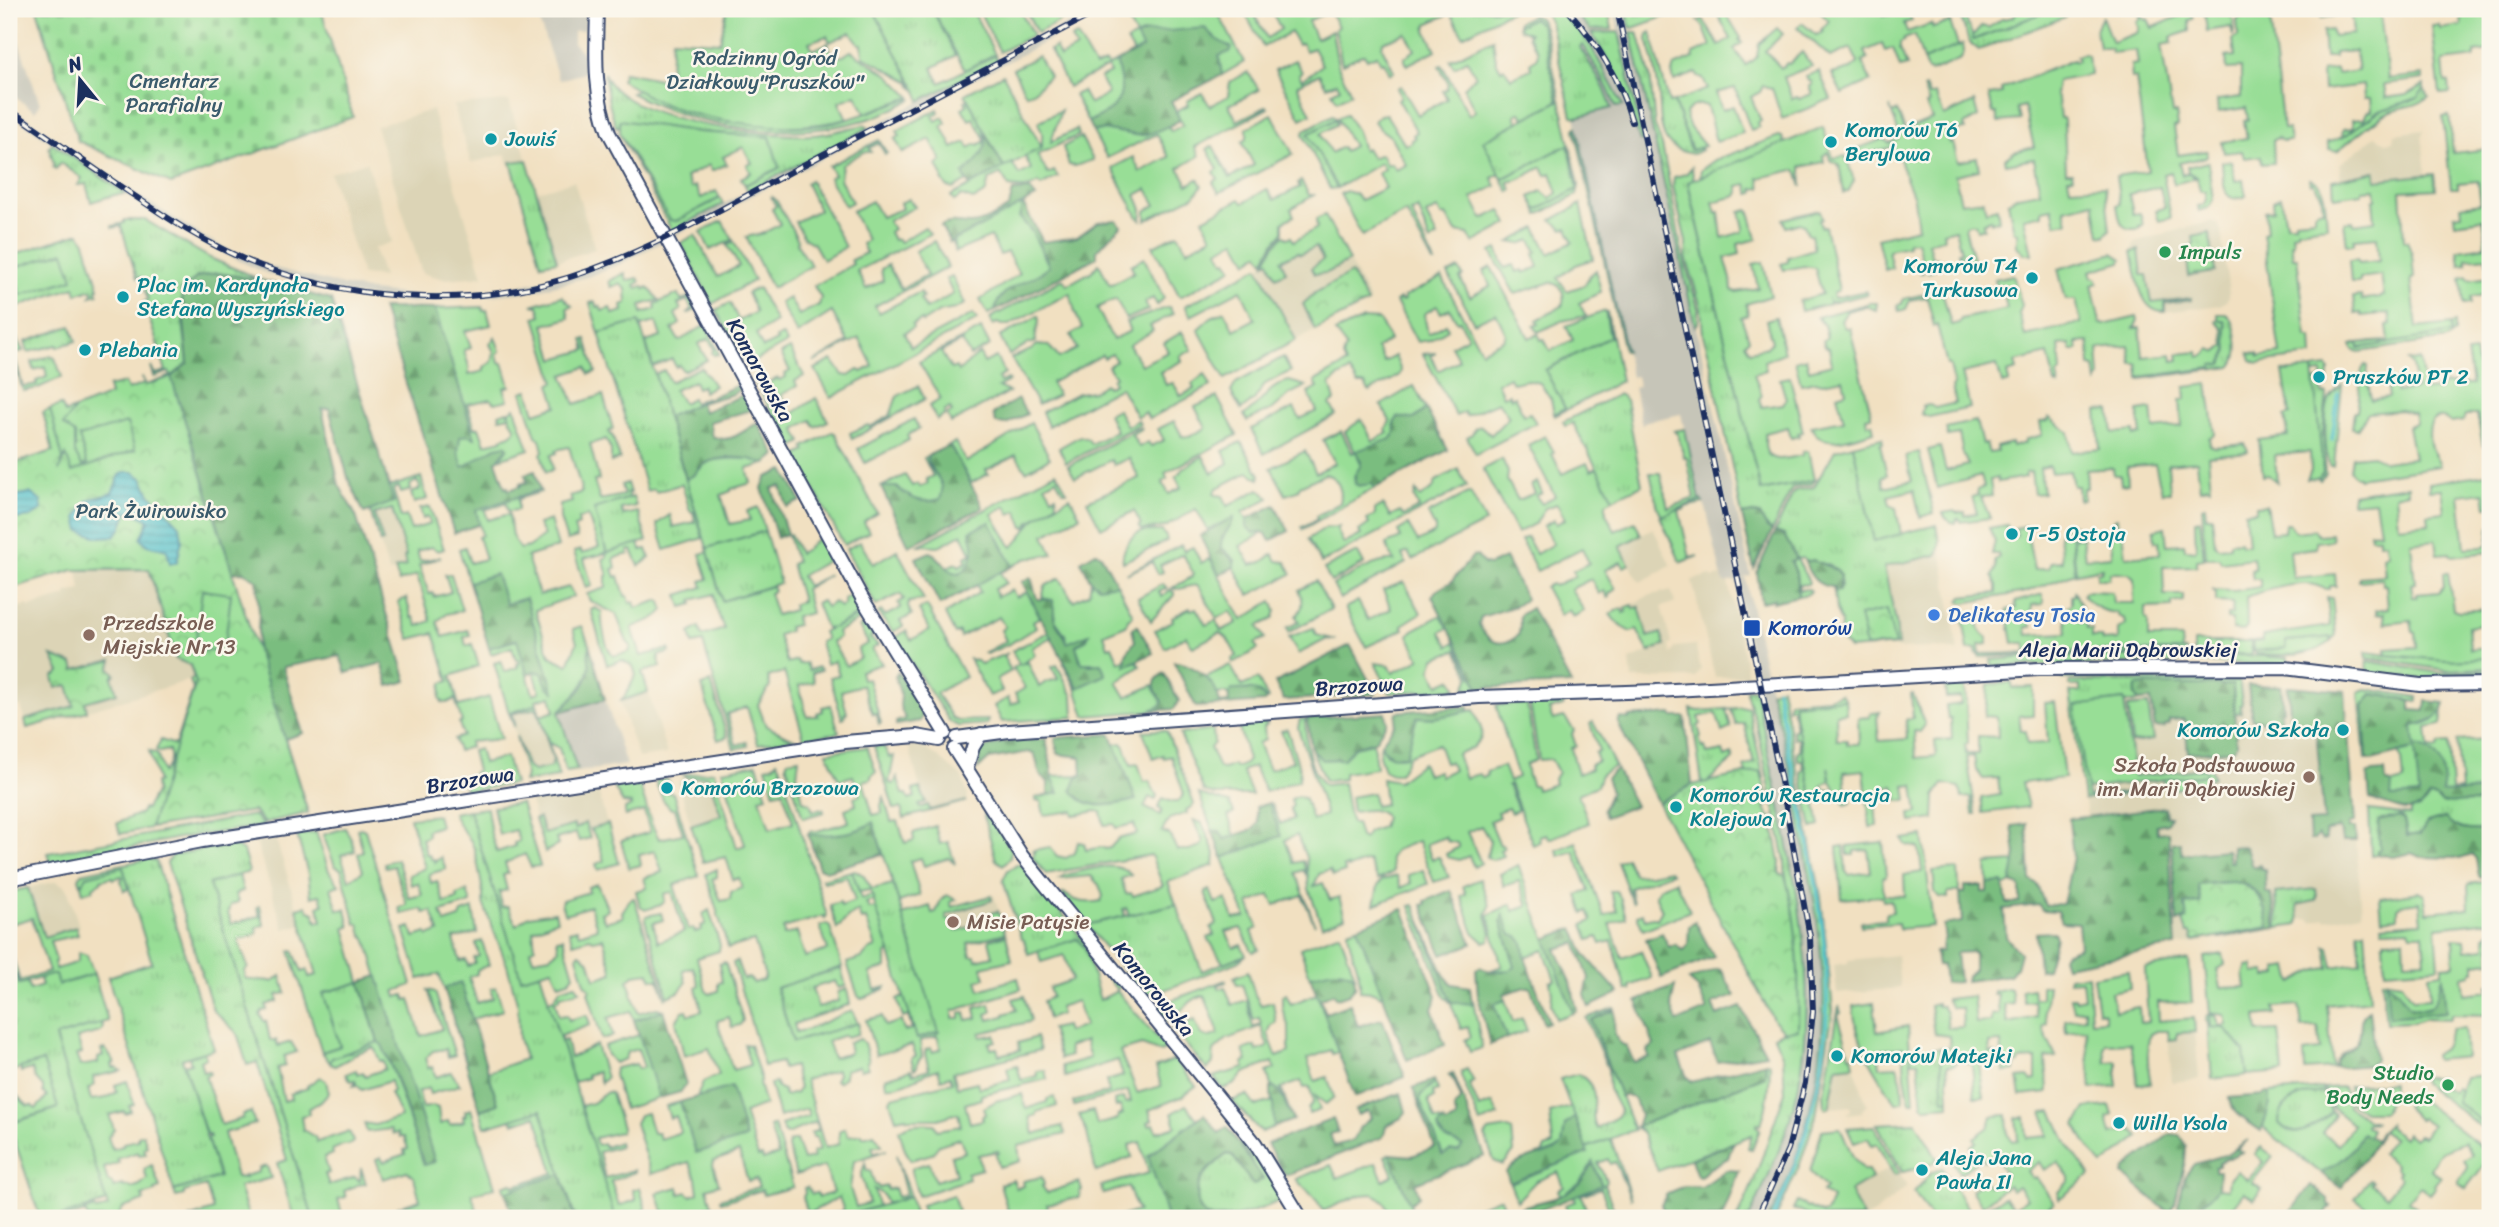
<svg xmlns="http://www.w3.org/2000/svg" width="2499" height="1227" viewBox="0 0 2499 1227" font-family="Sriracha,sans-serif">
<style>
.built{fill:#dcd4b6}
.industrial{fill:#c6c5b8}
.grass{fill:url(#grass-tufts);stroke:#5a867a;stroke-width:2}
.forest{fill:url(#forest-firs);stroke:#4a766e;stroke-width:2}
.cemetery{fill:url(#cemetery-stones);stroke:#5a867a;stroke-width:2}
.park{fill:url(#park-crowns);stroke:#5a867a;stroke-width:2}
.garden{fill:#98de96;stroke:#5a867a;stroke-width:2;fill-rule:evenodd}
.water{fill:url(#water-rules);stroke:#367894;stroke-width:2}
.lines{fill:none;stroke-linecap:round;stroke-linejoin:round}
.stream{stroke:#52c0c9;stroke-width:3.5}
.minor-casing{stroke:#3b4a6d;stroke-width:16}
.minor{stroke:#fff;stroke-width:12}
.rail-casing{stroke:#1b2f5e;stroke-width:6}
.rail{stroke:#fbf7ec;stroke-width:3.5;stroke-dasharray:10;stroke-linecap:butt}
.culture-dot{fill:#0f9aa8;stroke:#fbf7ec;stroke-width:2.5}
.leisure-dot{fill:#2e9e5b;stroke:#fbf7ec;stroke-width:2.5}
.shop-dot{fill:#3f7fe0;stroke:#fbf7ec;stroke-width:2.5}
.transit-dot{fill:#1a4fb4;stroke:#fbf7ec;stroke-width:2.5}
.education-dot{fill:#8d6e63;stroke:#fbf7ec;stroke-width:2.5}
.labels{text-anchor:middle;stroke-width:5;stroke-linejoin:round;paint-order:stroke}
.park-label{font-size:21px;fill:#3a5b6c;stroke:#fbf7ec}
.culture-label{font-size:21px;fill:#0d838f;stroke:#fbf7ec;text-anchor:start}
.leisure-label{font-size:21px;fill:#27864d;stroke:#fbf7ec;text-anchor:start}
.street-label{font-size:21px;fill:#1b2f5e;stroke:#fbf7ec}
.shop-label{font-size:21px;fill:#366cbe;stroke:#fbf7ec;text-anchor:start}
.education-label{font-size:21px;fill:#785e54;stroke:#fbf7ec;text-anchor:start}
.transit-label{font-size:21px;fill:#164399;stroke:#fbf7ec;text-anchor:start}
</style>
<defs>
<pattern id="grass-tufts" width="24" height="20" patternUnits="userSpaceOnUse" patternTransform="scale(1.75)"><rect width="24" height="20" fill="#98de96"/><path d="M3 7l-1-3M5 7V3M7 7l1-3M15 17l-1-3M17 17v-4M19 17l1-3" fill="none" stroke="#82bf84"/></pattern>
<pattern id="forest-firs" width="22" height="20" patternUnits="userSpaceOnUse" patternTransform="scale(1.75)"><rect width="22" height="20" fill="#7abd7f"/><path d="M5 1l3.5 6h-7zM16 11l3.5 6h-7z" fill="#639a6b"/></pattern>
<pattern id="cemetery-stones" width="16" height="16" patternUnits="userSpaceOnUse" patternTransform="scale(1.75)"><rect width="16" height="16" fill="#98de96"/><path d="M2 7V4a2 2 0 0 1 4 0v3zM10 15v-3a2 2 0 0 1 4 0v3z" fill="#82bf84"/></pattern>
<pattern id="park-crowns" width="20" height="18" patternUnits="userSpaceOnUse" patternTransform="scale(1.75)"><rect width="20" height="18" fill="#98de96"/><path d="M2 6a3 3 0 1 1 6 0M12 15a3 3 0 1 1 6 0" fill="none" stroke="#82bf84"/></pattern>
<pattern id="water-rules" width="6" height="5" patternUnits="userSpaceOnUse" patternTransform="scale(1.75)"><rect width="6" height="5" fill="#52c0c9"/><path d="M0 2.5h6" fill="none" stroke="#439ca6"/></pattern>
</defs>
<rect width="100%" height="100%" fill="#fbf7ec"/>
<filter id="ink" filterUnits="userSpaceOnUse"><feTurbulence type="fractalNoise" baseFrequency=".0143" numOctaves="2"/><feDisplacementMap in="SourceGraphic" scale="14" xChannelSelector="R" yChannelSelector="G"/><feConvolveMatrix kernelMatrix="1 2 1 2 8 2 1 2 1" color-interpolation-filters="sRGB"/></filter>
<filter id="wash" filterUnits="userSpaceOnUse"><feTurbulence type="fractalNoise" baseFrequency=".00686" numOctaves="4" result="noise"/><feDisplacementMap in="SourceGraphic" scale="28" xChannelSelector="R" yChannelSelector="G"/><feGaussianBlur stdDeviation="1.57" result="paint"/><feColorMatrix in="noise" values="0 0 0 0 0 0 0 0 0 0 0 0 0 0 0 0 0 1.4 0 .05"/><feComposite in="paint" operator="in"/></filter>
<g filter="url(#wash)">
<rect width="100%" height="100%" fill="#f1e0c1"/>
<g class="built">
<path d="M509,101l18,59 -18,3 -3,-9 -35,9 -18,-58z"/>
<path d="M432,110l18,57 33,109 -39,3 -22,-6 -46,-147z"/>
<path d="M2424,130l-2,5 4,39 -50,6 -2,-9 -34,7v-14l35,-28 11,6 7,-1 1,-7z"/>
<path d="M367,162l25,80 -18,6 9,29 -21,-2 -32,-102z"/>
<path d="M574,181l21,68 -38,12 -20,-70z"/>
<path d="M2212,221l7,4 2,6 8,62 -2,7 -7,5 -55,7 -13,-3 -9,-11 -11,-46 2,-10z"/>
<path d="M1333,230l37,71 -74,39 -38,-73z"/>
<path d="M394,502l20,63 -25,8 -19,-62z"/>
<path d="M1937,525l21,126 -22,-3 -40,1 -22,-108z"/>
<path d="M1653,528l18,38 -31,16 -21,-36z"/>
<path d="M149,568l27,91 14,6 4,14 -167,49 -6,-22 -7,2 -5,-17v-81l19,-5 1,2 37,-11v-3l15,-3 -3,-20z"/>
<path d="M1711,575l1,3 10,-2 2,7 4,-1 20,93 -33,2 -23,-97z"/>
<path d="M1671,590l4,13 -14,4 11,36 -3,2 2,9 5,-7 19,-2 6,24 -5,9 -64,1 -2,-19 18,-8 -23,-44 23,-12z"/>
<path d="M2233,685h42l70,6 2,33 -8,1 1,11 8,-1 7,87 -6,1v5h6l7,85 -36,7 -1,-2 -12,4 -4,-3 -9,1 -3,5 -216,38 -12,-144 18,-3 -17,-124h10v-6h102l6,67 44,-3z"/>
<path d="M648,692l19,62 -29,4 -18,-57z"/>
<path d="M537,704l20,66 -29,6 -19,-63z"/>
<path d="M908,744h10l19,12 25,21 6,19 -1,4 -38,10 -9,-22z"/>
<path d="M711,771l13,44 -33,10 -13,-43 4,-6z"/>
<path d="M598,791l9,33 -31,9 -1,-4 -34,10 -11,-37 35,-6 1,2z"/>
<path d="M276,839l26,85 -18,5 -28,-87z"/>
<path d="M57,881l10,7 12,38 -35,11 -16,-49z"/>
<path d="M994,895l8,28 -91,23 -7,-25z"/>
<path d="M1897,955l3,33 -63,6 -3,-29 14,-2v-3z"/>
<path d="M2194,1018l5,61 -27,3 -5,-61z"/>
<path d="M1854,1065l13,40 -6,6 3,1 -17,2 4,-4v-4l-22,2 8,-42z"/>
<path d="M1890,1168l4,7 5,-2 8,14 -40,31h-4l-13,-27z"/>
</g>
<g class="industrial">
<path d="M535,9h51l-1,21 -12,1v12l12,12 -1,18 -25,7z"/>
<path d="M1095,9h13l-433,227 -3,-5z"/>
<path d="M1562,9h10l19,24 21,31 16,37 12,40 3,-1 -29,-131h12l125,567 -6,1 22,101 21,85 20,103 13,97 2,32 -1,34 -7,56 -8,33 -9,33 -29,67h-20l30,-64 18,-61 7,-42 3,-44 -1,-58 -11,-74 -38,-173 -2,-13 3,-1 -22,-107 -12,2 -3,-9 -15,-66 -6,-8 -19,-86 -37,8 -2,3 -8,-37 4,-2 -2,-10 -5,1 -56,-260 5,-1 24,-28 -24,-41 3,-3 24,43 9,20 7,-2 -31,-57z"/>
<path d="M9,13l31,91 -5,7 -26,-18z"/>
<path d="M9,106l130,90 67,42 32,16 41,15 62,16 30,6 40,4 76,-4 51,-9 34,-9 45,-16 43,-19 2,4 -42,22 -33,13 -57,15 -118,11 -72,-9 -72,-20 -65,-30 -47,-28 -147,-103z"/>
<path d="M605,699l21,66 -49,7 -17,-60z"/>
</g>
<g class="grass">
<path d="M873,9h59l24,46 -24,13 8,15 55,-28 3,5 -78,41 -1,-6z"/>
<path d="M1542,9h20l30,39 31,58 -7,1 -9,-20 -24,-42 -3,2 24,41 8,20 -35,9 -5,-1 -22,-94z"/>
<path d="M1572,9h10l6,7 17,-4 -1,-3h4l4,20 -22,1z"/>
<path d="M1626,9h10l1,6 26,-6h23l-53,19 -3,-1z"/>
<path d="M1958,9h4l12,31 79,-31h12l2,5 -2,3 -86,33 -10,-8z"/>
<path d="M1532,15l7,3 5,9 35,158 -2,10 -39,20 -1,-5 41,-21 -10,-44 -66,34 -20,-38 76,-40 -25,-83 -15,8v-4z"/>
<path d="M1619,32l24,109h-3l-21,-63 -28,-45z"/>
<path d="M1631,32h7l12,43 5,51 7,19 20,107 16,56v15l-3,3z"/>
<path d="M1651,32l18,71 5,-1 17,48 8,-2 2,2 -8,4c-37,-5 -31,-31 -34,-60 -2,-18 -6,-38 -12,-54l1,-6z"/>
<path d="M1963,44l1,8 -3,7 -31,13 -3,-2 -4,-10z"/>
<path d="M604,73c18,49 160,64 208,62 19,-1 35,-7 53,-10l3,3 -120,63 -3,-6 34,-17 -9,-31 -71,-5 -79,-11v5l-4,1 -7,-24z"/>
<path d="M1003,74l39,74 -38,20 -39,-74z"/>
<path d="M2424,89l5,8c-10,10 -29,9 -42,16 -18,10 -34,26 -50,38l-8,-2 -2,-7c22,-3 33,-22 53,-31 17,-8 33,-6 44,-22z"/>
<path d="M638,90c10,5 19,11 29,15 40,17 118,26 161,19 29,-5 56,-18 83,-27l1,2c-14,7 -29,16 -44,20 -76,23 -168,11 -237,-26z"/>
<path d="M1333,115l3,4 -27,15 28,54 -7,1 -27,-55 2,-4z"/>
<path d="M1577,127l44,204 5,20h-2l-49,-222z"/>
<path d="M619,133l57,88 44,-23 3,6 -51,27z"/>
<path d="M1779,136l3,1 2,6 -84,35 1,-8 14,-10z"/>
<path d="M52,143l74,51 -12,1 -23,7 -5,-18 -8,1 4,-7 -22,-15 -4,6 -4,-2 2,-3 -5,-17z"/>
<path d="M527,160l30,101 -16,3 -30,-102z"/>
<path d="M1692,167l1,13 -5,3 73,308 53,-11 -2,4 -20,4 -20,43c-13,-8 -9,-20 -30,-16l-33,-161 -6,-19 -2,-27 -15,-51v-15l-13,-56 1,-9 12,-3z"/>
<path d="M124,220h21l65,38 51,22 -44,-7 -20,4 -14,45 5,41 4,83 -37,-64 16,-6 -2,-4 -15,5 -3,-10 4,7 11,-3 -22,-69 4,-2 -7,-23 -4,1 -16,-52 -9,2v-2l12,-3z"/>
<path d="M79,233l6,9 14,46 -2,1 1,5 -7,2 3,-4 -2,-2h-6v2h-5l-4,2 -2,-7 -65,22 1,20 12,22 -9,3 9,33 14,-3 -1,-3 11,-4 -2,-10 -11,3 -2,-8 18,-6 5,2 7,19 -24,11 -15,3 -14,-47v-88z"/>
<path d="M1605,311l2,1 14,69 -66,35 -1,-2 11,-6 -20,-38 65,-33z"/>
<path d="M2218,314h8c12,9 16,43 5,53l-92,12v-2l74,-9v-3l15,-14 -3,-29 -7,-3z"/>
<path d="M639,321l64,217 -38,12 -8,-26 13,-9 3,12 22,-5 -2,-10 -3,-1 -8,-27 -26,8 -2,-3 -7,2 -48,-158z"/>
<path d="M2455,323v10l-8,6 -88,13 -6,-2 -2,-5 7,-2 1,4 93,-14 -1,-9z"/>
<path d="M71,326l5,15 -18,6 -1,-2 -29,7 -3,-10z"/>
<path d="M2327,367l2,3 -1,16h-7l1,8h5l-4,40 3,40 -6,6 -2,-2 5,-5 -9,-92 9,-2 -1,-6 -8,1 -1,-5z"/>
<path d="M1619,394l7,6 16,85 -29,14 -40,-76 -8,3 -2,-4z"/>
<path d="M1853,445l21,95 63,-15c2,11 5,21 -1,30l-52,12 12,55 2,23 -49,4 -9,-11 1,-15 -5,-13 -2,-18 7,-6 -2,-13c-7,-9 -24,-13 -34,-11l-2,-4 -6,1 12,23 -1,2 -9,1v5l10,-1 2,2 -3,3 -10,2 -2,-23 -5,-13 5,-1 -12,-24 -9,-3 19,-41 20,-4 21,-37z"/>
<path d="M633,497l3,9 -15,3 2,6 15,-3 9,29 -40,12 -14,-44z"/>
<path d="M1701,500l2,3 -18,4v2l-6,2 11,47 8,-2 -16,6 -3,-3 -19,-43z"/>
<path d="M765,531l15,52 -58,18 -15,-53z"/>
<path d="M75,565l75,3 52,116 -41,142 -41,8 -3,-11 24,-10 3,-5 2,1 10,-18 -1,-8 3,-1 -9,-31 8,3 6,18c7,-6 9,-13 6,-22l-9,2 -4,-2 5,-10 14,5 18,-56 -3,-9 4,-2 -4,-13 -14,-6 -27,-90 -76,1 -12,4z"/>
<path d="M2331,637l1,4c-25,18 -47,14 -76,13l-3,-3 32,-3 1,-7z"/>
<path d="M2194,642h57v12l-57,1z"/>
<path d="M2186,651v4c-69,1 -140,-2 -206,2l-3,-3z"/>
<path d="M2366,652l46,6h78v10l-44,2 -79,-12z"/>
<path d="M2247,655l41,3v6l-87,-1 -6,-6z"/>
<path d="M2030,657h155l-7,6 -186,3 -1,-6z"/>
<path d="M2367,661l73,12 50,-3v10l-52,1 -70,-8z"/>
<path d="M2237,674l2,4 -176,1 2,-4z"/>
<path d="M2239,681l3,23 -2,1 1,8h-6l-2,-27h-87l-11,9 4,6 -15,2v-3l-48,6 12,91 65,-8v2l-69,9 -14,-108h10v-6h-10v-4z"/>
<path d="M711,682l16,55 -9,3 -16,-54z"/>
<path d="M1781,687l40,210 12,113 -17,105 -16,49 -24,54h-7c35,-63 56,-152 54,-225 -1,-56 -12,-112 -23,-168 -8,-45 -16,-91 -30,-134z"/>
<path d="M1746,689h9c3,17 8,34 11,52 23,114 57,231 32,348 -10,45 -29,87 -49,129h-11l15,-35 32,-91 -2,-35 -9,-21 8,-4 16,-3c1,-40 -1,-77 -6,-116 -2,-18 -8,-35 -7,-53 -9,-45 -19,-89 -28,-134 -3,-13 -10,-24 -11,-37z"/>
<path d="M2366,689l52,8v4l-46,-7 -5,64 5,2h-7l-6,-68z"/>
<path d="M1841,694l4,5 -52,5 20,95 -7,1 -5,-29 3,-1 -2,-10h-4l-1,-8 3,-1 -2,-13h-4l-1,-8 3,-1 -4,-21h-4l1,-7 39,-3z"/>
<path d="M537,704l22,73 -35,5 2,-6 -10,-40 12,32 6,3 17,-4 2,-7 -16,-52 -26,6 4,9 -1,3 -5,-13z"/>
<path d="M1748,707l16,72 -4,-7 -18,3 4,-2 -2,-6 10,-4 -10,-40 -8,2 -5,-16 -5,1 5,18 -9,4 -6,-19 -17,4 2,7 -3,2 3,11 -2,1 3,10 3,-1 2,7 16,-3 2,6 7,-3 2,5 -27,23 -5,1 -11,-74 8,2z"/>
<path d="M2209,763l4,14 -7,3 -1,7 -40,2 -2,-10 43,-5v-6l-10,1v-2z"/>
<path d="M2430,797l53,6 2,27c-16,1 -28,1 -40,-12l-18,5 -7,11 -13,2 -2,-12 -15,-7 -9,5 -1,28 -3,1v3l-6,1 -2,-45 41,5v-5l9,-2z"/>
<path d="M469,810l52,167 19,-5 75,246h-40l-34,-108 -56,17 -5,-17 18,-6 -10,-32 37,-13 -6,-21 -1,-32 -11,-41 -24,-62c2,-7 -8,-56 -12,-62 -7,-9 -14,-17 -18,-28z"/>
<path d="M985,813l3,1 23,35 -1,9 -7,7 -7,-5 -12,-44z"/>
<path d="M254,815l10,11 -86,12 -127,26 -3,-11z"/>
<path d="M232,844l11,7 6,21 -40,12 104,334h-19l-17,-55 10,-3 -30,-98 -10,3 -10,-32 -24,-23 -46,-147 6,-8z"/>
<path d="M148,859l8,2 58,188 -32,10 37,118 -45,14 -66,-214 44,-14 -29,-95 -36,8 -6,8 -2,-6 3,-5z"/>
<path d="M1019,864l5,3 96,118 -3,5 -26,-33 -3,1 -3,-10 -8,-9 -49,15 -4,-14 -3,-2 -18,-58 5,-10z"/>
<path d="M855,870l8,5 9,14 21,-5 47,148 -23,7 -47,-149 -11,2 -7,-21z"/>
<path d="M2316,889l1,9 -2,3 -18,4 2,15 -2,5 -19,3 -2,-35z"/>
<path d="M1176,904l26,67 44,-16 -8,7 -79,30 -1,-3 -13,6 -59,-70z"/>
<path d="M841,968l5,18 -8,2 -3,-7 -23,7 6,19 20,-6v-9l9,-3 3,15 -56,20 2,8 13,-3 43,-19 6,14 -65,18 -17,-55z"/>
<path d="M55,973l4,12 35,-11 14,47 -53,17 52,164 -51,16h-16c-10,-33 -21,-64 -31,-94l49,-16 -15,-47 -34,11v-96l7,-2 3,10 8,-2 3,8 12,-4 -2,-8z"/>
<path d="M360,982l18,60 -46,16 -2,5 -8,-11 18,-6 -17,-53z"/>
<path d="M1614,1008l1,2 -24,10 43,110 -48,18 -26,-69 18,-5c29,16 8,40 19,55l21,-13 2,-6 -11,-21 -1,-20 -22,-51z"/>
<path d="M2207,1015h3l1,12 14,1 19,23 3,24 -35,4 -4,-55 -2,-4z"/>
<path d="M1940,1048l4,51h5v6l-24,2 -3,-2 -4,-44h-7l-1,-11z"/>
<path d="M1766,1062l4,2c-1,22 -1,39 -9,60l-4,-1 -1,3 4,3 -8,21 -4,-2 4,-13 -94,36 -15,-37 -7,-7 128,-51z"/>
<path d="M2422,1077h19l-6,2v5l18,8 3,-5 4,3 -4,12 34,26v6l-67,-51z"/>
<path d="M2323,1092l9,20c-15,12 -35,32 -53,11 0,-24 25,-29 44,-31z"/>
<path d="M1916,1122l21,37 -10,7 -25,6 -25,-48z"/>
<path d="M1245,1140l39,59c-17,8 -54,23 -73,19 -5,-2 -9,-6 -12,-11 -10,-23 12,-40 28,-53l5,1 21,30 -3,-28 -10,-13z"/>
<path d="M1942,1168l32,50h-43l-17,-26 17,-19z"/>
<path d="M910,1197l5,21h-69l-1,-2z"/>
</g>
<g class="forest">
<path d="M1205,28l17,14 7,3 3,5 -12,12 2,13 -51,26 9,19c-11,6 -24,14 -37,15 -15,1 -37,-9 -50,-3l-5,-10c13,-6 31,-14 33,-31 1,-9 -4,-20 -4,-29l25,-14 -6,-11 12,-5z"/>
<path d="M986,135l18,33 -34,18 -7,-12 19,-20z"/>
<path d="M1030,190l6,7 -13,7 20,38 34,-5 21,-15 19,-2 4,6 -24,24v7l-102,54c3,-22 31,-31 48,-40l4,-11 -15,-28 -13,-15 3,-12 -72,38 -9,-17c12,-6 17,-2 29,-2 13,0 28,-10 39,-17l4,-16z"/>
<path d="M217,273l44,7 70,20 63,202 -30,11 -16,-35 -19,-70 -7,1 17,76 17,31 51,165 -18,5 -7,-23 -36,10 -6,-17 -57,11 20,66 -18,6 23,74 -51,-163 2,-38 -2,-32 -14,-8 -10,1 -62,-196 17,-14 -7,-72 16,-14z"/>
<path d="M382,308l53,1 40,130h-15l4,27 32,-19 10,-2 2,5 -12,11 9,27 3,-1 1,3 12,-4 -1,-2 7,-2 -2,-8 10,-3 5,19 -63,20 4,14 -27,9z"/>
<path d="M738,385l2,4 -7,5 -33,9 3,9 40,-17 8,15 -42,12 3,14c19,9 29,-5 46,-13l18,32 -11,9c-17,-7 -45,-10 -62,1 -7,5 -8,12 -17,14l-19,-62z"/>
<path d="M1018,399l9,15 -21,10 -10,-1 -3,-9z"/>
<path d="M1426,409l22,41 -73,38 -2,-3 -14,1 -4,-2v-11l6,-11 -6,-11 40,-21 -1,-7 4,-6 16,2z"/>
<path d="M950,445l33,62 -74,39 -28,-59h16c14,12 25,17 43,12 7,-18 -8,-25 -13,-40l2,-4z"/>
<path d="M784,470l17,31 -14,6 -6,-21 -9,2 15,46 -10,4 -15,-50 5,-11z"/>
<path d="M1275,505l14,26 -19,10 -4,-7 -12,-1 -8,-6 1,-8z"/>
<path d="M1752,513l8,2 7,13 5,3 -18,38 -12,-54z"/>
<path d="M1234,516l-1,7 -11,15 4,15 9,9 -1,5 -15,8 -19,-39z"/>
<path d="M990,522l23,44 -73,39 -24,-47 14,-6c12,5 17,21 29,22 17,-11 14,-27 11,-43z"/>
<path d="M1775,532l9,3 13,24 -6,2 5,12 2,23 -25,6 1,-3 -13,3 -4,-30z"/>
<path d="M1096,552l5,3 16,29 -18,3 -8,-6 -10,-20z"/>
<path d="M1473,556h4l7,8 6,1 15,-7 21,41 -11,7 -34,11 -2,7c6,13 16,24 32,16 4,-2 7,-3 8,-7 2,-6 0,-13 1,-18l11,-7 40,76 -92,4 -47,-92 4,-5 15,-9z"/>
<path d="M1813,560l24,10 3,5 -1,16 -5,1 -1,-5c-16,-1 -23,-10 -28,-25z"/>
<path d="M496,574l30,24 28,95 -7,-7 -7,-14 -14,1 -10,-33 -27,8 -20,-66z"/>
<path d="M1031,577l6,22 16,1c3,7 0,10 1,17 1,9 11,16 13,25l22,-9 -2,6 -11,6 4,15 10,5 11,-2 5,12 -28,13 -56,-106z"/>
<path d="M1137,625l16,28 -29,14 2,-13 9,-13 -3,-12z"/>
<path d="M1350,645l26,49 -92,6 -9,-17z"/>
<path d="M590,647l15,52 -45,13c10,-13 26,-23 29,-42 2,-8 -3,-15 1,-23z"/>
<path d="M1174,662c14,0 38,15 43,29 1,4 1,8 3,12l9,-1 -1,-10 4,-2h25l9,10 -2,2 -68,5z"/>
<path d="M898,672l25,41 -3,8 -24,4v-3l9,-3 -5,-13 1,-10 -6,-19z"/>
<path d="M1164,673l15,28 -5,8 -25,2 11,-5 2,-5c-8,-11 -12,-20 2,-28z"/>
<path d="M2146,685h87l3,60 -4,5 -44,3 -3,-34 -16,1v4l-4,1v2l-10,1 -4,-28 -12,1 -4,-6 1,-9z"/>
<path d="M2248,685l33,1 2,24 -3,1 1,12 -29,-4z"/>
<path d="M2288,686l57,5 2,33 -8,1 1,11 8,-1 7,87 -6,1v5h6l1,13h-14l-2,-12 -15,2 1,8 -4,1 -4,-5 -4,5h-4l-1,-18 15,-1 -8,-93 -9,1v-5h-16z"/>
<path d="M2372,694l39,6v10l14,1 1,-10 19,2c-4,17 -17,19 -32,23l9,21 13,6 6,7 4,18 -3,15 48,-3v2l-8,1 1,10 -15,-1 -26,2 -5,-6 -7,-1 -11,11 -9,2h-7l-33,-11 -2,-24 5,-3 12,-1 1,11 6,2v13l27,-2 -9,-45 -38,10 -5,-2 -4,-53z"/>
<path d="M1469,706v4c-11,7 -39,9 -52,7l-11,39h-14l-10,-8 -1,-4 14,-20 2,-12z"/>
<path d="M1386,713l1,9 -12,19 -21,6 -10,12 -22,1 -10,-10 -5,-32z"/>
<path d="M1672,714l1,3h12l7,68 -34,18 -40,-80 2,-5 9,1v-2z"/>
<path d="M1111,734l25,66c-22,5 -49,12 -64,-10l4,-11 6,-4 -1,-18 -23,-3 -3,-16z"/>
<path d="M1046,739l7,40 6,14 -11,2v-13l-8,-7 -5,-20 -6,-3 -40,7 -11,10 3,-20 23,-7z"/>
<path d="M1616,769l19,37 -30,11 -2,-7 8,-18 -5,-14z"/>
<path d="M1269,803l12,33 -58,22 -11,-28 8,1 5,8 29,-10 4,-7 -2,-15z"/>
<path d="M2165,807l1,9h4l-3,7 -11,2 1,8 11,-1 8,114 -111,20 -3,-9 2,-4 16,-6 -2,-24 -17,-1 -4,-11 -15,-1 -3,-5 -35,4 2,28 14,16 -4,15 -6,7 -44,6 1,-5 7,-6v-18l-18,1 3,29 -14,1 -2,-18 -6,1 -2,-14 7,-1 1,-10 2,-2 -2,-14 19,-3 -2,-29h5v-7h17v6h6v-9l15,-1 4,21h13v-17l-9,-3 5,-29 -4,-28 15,-2 3,56 7,5 8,20 18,-1 10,-47 -4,-38z"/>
<path d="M2400,816l4,4 3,16 13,-2 7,-11 18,-5c12,13 24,13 40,12l2,45 -6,3 -2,-2 -3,-17 -4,-5 -12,4 -39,-1 -10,-4 -18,4 -16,-3v-4h3l-2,-29z"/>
<path d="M873,822l10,32 -57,17 -7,-3 -11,-34c21,1 48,1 65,-12z"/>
<path d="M2180,842l2,12 45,-4 2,12 3,-1v-14l11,-1 3,2 6,19h4l3,-3 3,5h3l1,24 6,2 4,33 -57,10v-2l11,-3 31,-34c-14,-23 -40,-17 -62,-14l2,17 -16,3 2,13 -10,4 -5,-79z"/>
<path d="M1451,890l21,54 -30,11 -20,-50 4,-1 -1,-3z"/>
<path d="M1414,905l30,70 8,9 18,3 2,17 -21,-1z"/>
<path d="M1403,909l34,87 -5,13 13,36 -38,15 -50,-133z"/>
<path d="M1502,913l13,22 9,7 1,15 24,65 -5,2 -14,-37h-5l-21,7 1,6 -11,4 13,34 -17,7 -12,-49 -2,-27 4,-2c9,5 26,6 35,0l-14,-46z"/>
<path d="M1695,921l19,36 -53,21 -15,-39 16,-6 7,14 6,-3 8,7 5,-6 1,-19z"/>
<path d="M1574,928l11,27 34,38 -30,14 -4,-12 4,-17 -13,-35 -20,6 15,33 6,29 -4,2 -28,-74z"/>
<path d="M2054,932l2,6 -9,31 -8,1 -3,-37z"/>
<path d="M1334,969l19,5 3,12 -7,8 -12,4 -4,-5 -13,6 6,14 24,-9 8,22 24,-7 23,58 -50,20 -45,-121z"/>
<path d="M1718,969l4,2 13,25 -23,8 5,12 24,-9 25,47 -48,8 -8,-19 -32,13 9,21 5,5 74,-20 -1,14 -129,51 4,-12 -5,-15 -4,-4h-11l-29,-76 24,-10c-1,13 -4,32 11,36l8,16 15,-5 -2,-6 7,-6 -17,-44 38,-15 -4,20 6,16 30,-12 -10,-23 -8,-7z"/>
<path d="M378,976l57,186 -11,4c-9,-26 -30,-108 -46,-124l-18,-60z"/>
<path d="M2443,976l3,36 -57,5 -3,-35 13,10 4,7 26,8z"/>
<path d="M461,983l37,121 -18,6 -36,-122z"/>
<path d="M663,1010l23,74 -5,8 -22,6 -25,-78z"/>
<path d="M2369,1010l6,50 -5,5 -35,3c3,-19 15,-14 22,-26 7,-12 -1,-25 12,-32z"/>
<path d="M1453,1073l32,83 -70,27 4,13 -9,8 -21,-50 23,2 23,-9 -22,-59 21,-8 1,3 -6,4 -3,6 16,62 8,-4h8l4,-5c-11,-6 -21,-5 -24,-19l5,-6 3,3 11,-5 -3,-11 7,-9 -7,-18 -5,-6z"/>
<path d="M1273,1085l6,5 14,30 -19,7 -3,-35v-5z"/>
<path d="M731,1087l15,51 -50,15 -16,-51z"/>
<path d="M1401,1093l5,19 -5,6 -15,8 -3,11 -91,36 -7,2 -18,-31 66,-25 5,13 -8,2 4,12 20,-6 6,-13 11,-9 -3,-7 -10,4 -3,-5z"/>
<path d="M2264,1093h6v15l-9,23c-12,-9 -29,-17 -32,-33l35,-3z"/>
<path d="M1204,1114l15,19 8,-6 36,52 -10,6 -21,-30 -5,-1c-7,6 -16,12 -22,19 -9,11 -13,38 5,44 8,2 20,-1 28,-1l-5,2h-66l-19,-62z"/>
<path d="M1575,1117l13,36 -78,30 -4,-11c15,-16 38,-16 56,-27l3,-20z"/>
<path d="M2381,1131l-4,11 -36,46 -20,-15 26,-17 15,-24 14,8z"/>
<path d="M2170,1134l9,1 7,11 -1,15 -10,42 -6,10 -46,-39 2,-6z"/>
<path d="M2248,1140l-11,9 5,3 -23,10v4l-4,1v4h4l-1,17 -28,30h-15l4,-5 -1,-7 7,-30 9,-12 31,-9z"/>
<path d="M1733,1143l-5,15 -20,11 -8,8 -3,-1 -6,-17z"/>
<path d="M1593,1162l9,24 -78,30 -3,-9 34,-9 20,-10 6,-6z"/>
<path d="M1726,1170l13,1 -17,47h-55l-6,-13 5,-10 5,-3 14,-6 17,1z"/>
<path d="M561,1174l14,44h-61l-9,-26z"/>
<path d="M2311,1185l17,14v5l3,2 -7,11 -47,1 12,-4z"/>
</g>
<path class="cemetery" d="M37,9h284l32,108 -182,67 -93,-43z"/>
<g class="park">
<path d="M2210,233l5,39 -26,4 -2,-16h4l-2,-14 5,-1 -1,-8z"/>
<path d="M1351,273l16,30 -52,27 -12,-26 12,-11z"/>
<path d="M142,377l4,8 25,-8 137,436 -44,10 -10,-12 -104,17 46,-146 -6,-17 -14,-6 -27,-90 -76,1 -64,19v-124l44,-14 -10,-39 18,-7 4,8 45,-18 -2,-8 17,-4 3,7 16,-6z"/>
<path d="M1887,610l8,35 -29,2 -7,-31z"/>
<path d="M52,656l21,8 2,6 37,-10 -2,8 5,6 -3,3 5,16 -32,9 2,9 -60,17 -2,-8 49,-14 -6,-21 -12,3 -3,-11 7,-5z"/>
<path d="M1755,772h6l8,33 -4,2 4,11 3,-1 8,45 -1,11 6,2c14,50 14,103 13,154l-14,3 -10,-11 -116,-218 34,-18z"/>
<path d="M2233,882c25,4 32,22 36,45l-76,14 -2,-8h-4l-4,-12 4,-2 -2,-14 16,-2 -3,-18z"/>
</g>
<g class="garden">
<path d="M727,9h146l43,81 -4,-3 -3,-6 -46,-25 -1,-12h-3l-8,-12 -21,10 -3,-6 -18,6 4,8 15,-7 5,14 10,-1 8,-5 38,24 22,22 -46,16 -9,-18 -17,7 8,17c-53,14 -127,6 -178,-13 -17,-6 -33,-17 -48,-26l3,-8 45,9 3,-42 48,3z"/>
<path d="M932,9h15l3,5 12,-5h10l23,45 -30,16z"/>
<path d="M978,9h41l14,26 -33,17z"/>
<path d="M1025,9h49l2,4 -39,20z"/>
<path d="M1128,9h88l28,53 -22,13 -3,-19 11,-4 2,-4 -16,-9 -11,-11 -62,5 -7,4 6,11 -8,5 -7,-12 9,-5 -13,-24z"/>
<path d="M1282,9h232l-51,27 -12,-23 -24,11 -1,6 10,20 -29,15 -3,-7 11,-8 -9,-17 -23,9 -1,5 12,24 -4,3 -6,-12 -3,1 -4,-8 -10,4 -3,-5 -22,10 -7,-35 3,-2 -8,-16 -22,10 8,18 16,-8 6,35 13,27 -14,8 -5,-9 8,-4 -3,-5 -11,3 -7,-12 -22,11 14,29 -10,5 -26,-49 20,-10 7,12 -3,2 3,6 20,-15 -9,-17 -7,3 -4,-8 -4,2 -7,-13 -28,15 -18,-34 7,-3 15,28 14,-9 -8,-15z"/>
<path d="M1717,9h10l1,8 13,21 -2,2 3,3 -8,6 12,16 11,-8 2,-13 18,-16 6,6 -18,17 16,17 6,-5 2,1 13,-12 10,14 -28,11 8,22 5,-2 2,2 13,-5 -3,-8 3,-1 -1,-4h-3l-2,-5 13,-5 12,28 -49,20 -10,-31 -9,-2 -3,6 -9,5 10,24 -4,2 2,4 -8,3 -16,-42 -19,5 6,17 11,-4 10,27 -27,9 -9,-36c-8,-3 -19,0 -22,8l5,14 15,18 -13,4 -18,-48 34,-13 -5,-10 -5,-2 -2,-4 -22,8 -2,-8 2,-7 20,-8 -1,-4 18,-8 -8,-20 -5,-5 5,-2 16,27 12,-7 -16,-29z"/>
<path d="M1817,9h64l3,7 24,-7 4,12 -8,2 3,9 24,-8 2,4 17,-6 8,24 -35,14 -8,-25 -11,4v2l-4,2v6l7,17 -7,2 -7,-20 -8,3 -3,-7 -17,7 3,8 -6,3 9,19 -29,13 -10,-20 19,-5 7,-6 -7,-15 -21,9 -33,-30 5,-4 14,12 7,-3 -2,-2 8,-9z"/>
<path d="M2017,9h36l-80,31 -1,-3 10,-11 6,2 14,-9 12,-2z"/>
<path d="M2137,9h3l5,11 3,-1 4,9 28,-12 -3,-7h14l2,10 -4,1 1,11 -19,6 1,6 -11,2 11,68h4l2,13 -4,1 4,28 29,-4v6l-28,6 3,12 6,-2 8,5 -22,6 -3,-12 -8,2 8,44 -12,3 -3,-11 9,-2 -5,-21 -31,7 4,20 7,-1 3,12 -4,1 1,2c-19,5 -21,-8 -23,-23l3,-1 -4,-28 32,-5 -12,-93h-4l-1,-13 7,-1 -2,-14 -24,3 -1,-5h-12l-3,-19 6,-12 10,25 25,-9 2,-5 -3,-6 5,-3z"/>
<path d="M2204,9h36l-10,5 4,7 -1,15 -2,-9 -24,4z"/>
<path d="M2241,9h28l14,120h5l2,12h-8l-4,-3 -5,2 1,23 -12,1 -1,-8 -17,2 -2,-7 -18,2 -2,-11 25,-4 -3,-17 4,-1 -2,-12 -28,4 -1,-12 24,-3v-29l-14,1 -1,-12 9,-1 -2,-16 5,-4 -1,-16 6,-4z"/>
<path d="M2320,9h58l2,3 8,67 35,-4v4l-39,5 2,14 21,-3 17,-10v4l-7,9 -40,14 -35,26 1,-9 10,-1 -1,-8 12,-1 3,-7 4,-1 -1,-13h-6l-1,-13 -40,5 -1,-19 14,-2 1,5 21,-3 -3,-20 -21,2v4h-9l-2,-26 8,-1 2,6 20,-2 -2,-21 -30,5z"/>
<path d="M2460,9h27l3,6v36l-15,2v4l-32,4 2,21h4l1,11 -10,1 -8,-68 7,-1 1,4 22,-3z"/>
<path d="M1533,18l8,7 17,76 -34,18 -3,-7 -6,3 3,7 -35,19 17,33 -8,4 4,8 -24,12 11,21 18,-9 7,14 -35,19 -5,-9 -12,-2 -10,-17 -4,1 -5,-7 -11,6 11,22 -7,5c-5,-11 -6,-22 -12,-33l-7,3 24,51h-2l-27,-51 -44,24 -22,-42 6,-3 9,3 6,6 24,-12 -7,-15 6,-4 -4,-6 -43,25 -29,-54 28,-15 1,5 -17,10 11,19 11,-6 2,4 9,-5 -16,-28 9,-4 11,17 6,19 3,-2 6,10 9,-4 6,11 4,-2 5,7 10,-5 -15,-28 -12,-9 -5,-7 6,-6 6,-1 19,31 7,-3 -1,-2 4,-2 -2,-3 4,-3 -19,-33 3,-2 -4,-9 4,-2 17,29 29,-16 -4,-8 4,-2 1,-6 -9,-17 3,-1 27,50 6,-4 -11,-23 12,-12 -9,-16 -13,7 -4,-7 43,-21 3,22 5,9 3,-2 7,10 20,-9 -1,-6 7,-5 1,-6 -10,-16 1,-3 -9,-4 -2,-3z"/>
<path d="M1077,36l18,31 10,-4 3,3 9,-4c0,9 5,20 4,29 -2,17 -20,24 -33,31l-14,-27 8,-4 7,13 19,-10 -8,-16 10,-5 -2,-6 -40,20 -18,-37 5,-3 5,10 16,-9 -5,-9z"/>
<path d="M2084,54l4,1 2,20 -33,6 -2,14 3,4 2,19h3l1,3 2,51h6l1,5 -5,1 2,10 35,-2 5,44 -5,6 -5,-1 -6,-33 -29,7 3,13 -12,2 -4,-16 -10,2v4l-18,4 8,36h-7l-8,-8v-14h-3l-6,-30 10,-6 22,-4 -6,-33 -28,5 -1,-5 9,-7 20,-5 -10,-41 -7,2 3,12 -22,2 -2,-9h-3l-4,-18 13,-2 -1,-4 72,-29 2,2 3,-1 -2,-5z"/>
<path d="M1038,56l11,20 -16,16 -7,2 -13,-25z"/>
<path d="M1248,72l11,18 -30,15 8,16 30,-15 1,2 -73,39 4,9 -20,12 9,17 10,-6 4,7 -8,10 -48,24v-9l10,-6 -9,-16 -11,6 6,14 -1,11 -2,-1 -27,-51 21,-11 7,15 29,-15 -12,-23 -50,24 -14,-26c11,-4 29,1 41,3 12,2 23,-4 34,-9l3,5 12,-6 -7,-14 12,-6 -1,-4 15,-8 8,13 18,-10 2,-14z"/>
<path d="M1925,87l4,9 6,-2 9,22 30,-14 4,15 -14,8 1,4 -17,4 2,11 3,-1 5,19 19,-4 2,12 -24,5 6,28 22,-3 3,11 11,-3 2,12 -8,2 -1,-3 -7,4 1,5 -7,2 -2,-6h-7l-3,3 9,37 -8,2 -2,-10 -5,1 -1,-5 3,-1 -6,-22 -12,3 1,6 -16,4 4,16h6l2,7 -12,8 -2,-5 -4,1 1,4h-3l-3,-9 5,-2 -5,-21 -10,1 1,4 -20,4 4,18 -7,2 -8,-32 41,-10 -4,-30 -10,-25 -5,-19 -4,1 -3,-8 -31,9 -2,-8 24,-9 7,4 8,-4 1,-5 -9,-27 2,6 5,-2 8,19 27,-11 -6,-14 3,-1 -6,-16z"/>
<path d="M968,100c19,35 30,44 -5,74l4,7 -14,8 -6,-2 -5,-8 1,-2 -6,-12 5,-4 -12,-22 -27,14 -8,-14 5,-3 -3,-5 41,-22 1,3 -6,4 3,5 7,-4 3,6 -4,3 11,22 13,-6 3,6 7,-4 2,1 6,-3 1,-3 -12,-21 -4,2 -7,-12 5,-3 -2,-4z"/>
<path d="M1061,110l-10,32 26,-13 2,6 -42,20 11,19 6,-3 4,6 -17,9 -2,-3c-10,6 -18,6 -30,4l-8,-13 -12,6 -4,14 -12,6 -11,-4 -8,5 -3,-5 61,-33 7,12 12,-6 -6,-13 17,-8v-15l-4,-11z"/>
<path d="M1272,114l21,40 -74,39 -6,-11 5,-3 -4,-7 4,-3 -11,-20 6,-3 17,32 24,-13 -12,-23 5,-3v-11z"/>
<path d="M2449,116l4,37 37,-4v145l-19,3v6l-7,1 -3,-26 7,-2 1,4 21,-3 -3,-20 -21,2 1,5 -7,1 -2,-15 28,-4 -1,-10 3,-1v-3l-3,1 -2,-14 -28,4 -1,-8 8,-1 -1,-8 20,-3 -3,-22 -21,2v5h-6l-8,-71z"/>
<path d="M620,120l79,12 71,5 9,31 -34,17 -4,-7 10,-5 -4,-8 5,-2 -9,-16 -20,10 4,7 -15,7 -3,-6 -23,12 5,11 4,-2 6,12 15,-7 4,7 -44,23 -6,-1 -50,-86z"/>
<path d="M1823,127l10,31 13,-2 8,25 -6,11 -4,1 -5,-28 -9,-5 -2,-8 -5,4 1,6 -23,5 1,20 -5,-16 -3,-1 -35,8 2,10 -8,1 1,4 -4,1 -3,-10 -9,2 1,6 -2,4 -24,6 3,11 3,-1 3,26 20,-6 2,-4 -4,-16 8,-2 3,5 6,24 -19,5 2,10 -15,4 6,21 1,11 5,2 21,-4 -5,-24 10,-2 8,34 -25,8 2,11 -7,2 8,22 -4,4 5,8 17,-4 5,-5 -6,-22 10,-3 8,36 -20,8 2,9 -12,4 8,21 -3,4 3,8 21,-3 3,-5 -6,-20 10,-2 13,55 -5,1 1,3 -8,2 -3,-11 -23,6c1,6 -1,12 1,17 4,15 26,7 37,5l-1,-3 6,-1 6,29 -53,11 -73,-309z"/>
<path d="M1081,137l12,23 -18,6 -6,-1 -6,-18z"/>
<path d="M879,140l8,13 -2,1 -6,-11 -10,5 2,4h-8l-21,13 -2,14 12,23 -7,4 -16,-28 5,-3 -5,-9z"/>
<path d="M1568,145l10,44 -41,21 -7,-13 12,-6 8,7 8,-5 -7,-20 -5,2 -4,-8 -24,13 -10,2 4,8 -3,2 -7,-13z"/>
<path d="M2232,161l3,20 8,-1 3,16c-26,11 -22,-17 -24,-34z"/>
<path d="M2208,162l5,38 -5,8 -9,3 -1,-5 5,-1 3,-5 -1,-9h-5l-3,-14 -9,-5 -1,-5z"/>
<path d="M2375,171l1,9 58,-6 2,15 -35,2 3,50h3l5,14 2,23 -3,1 6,49 34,-4 1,9 -93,15 -1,-5 31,-2 -2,-16 4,-1 -2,-11 -27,3 -1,-3 -6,1 -2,-17 8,-1 1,4 22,-4 -3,-21 -21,3v4h-9l-2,-22 8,-1 1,4 21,-2 -2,-24 -23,2v5l-7,1 -3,-23 9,-1 1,3 21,-3 -2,-21 3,-1 -1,-10 -13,1v3l-28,4 -1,-17z"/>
<path d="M2309,179c19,2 16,32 18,47l-30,4v3l-5,1 1,9h-2l2,14h4l10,80h4l1,19 -54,7 -7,-3 -2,-7 9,1 1,3 21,-3 -17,-121 4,-1 -2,-21 9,-1 -1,-9 8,-4 5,27h9v-4l20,-2v-7l8,-2 -2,-15 -8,-11 -3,1z"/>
<path d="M810,180l35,67 -22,13 -9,-16 -10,-6 -9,-16 24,-12 -13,-27z"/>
<path d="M1301,181l8,14h5l-23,14 3,7 -11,6v11l-9,10 -10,18 -5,-8 -11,9 -12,-22 -18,10 6,11 3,-1 5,7 -2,3 -50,27 -27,-51 25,-12 9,16 25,-13 -9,-18 37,-20 3,4 24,-14 7,11 26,-13 -2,-4z"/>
<path d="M771,196l5,4 22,40 -1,3 7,14 3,1 4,8 -39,22 -26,-51 18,-4 16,-9 -8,-15 4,-3z"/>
<path d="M909,199l6,8 -27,14 5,8 -4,3 4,8 4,-1 3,3 25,-15 5,7 -73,37 9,18 17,-8 -2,-12 7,-4 13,24 26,-14 -12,-24 19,-10 14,26 -73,39 4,7 41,-21 3,5 -3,2 6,10 27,-15 -7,-15 6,-3 13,28 -10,5 -16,3 -16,10 -1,-2 -10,5 1,3 -9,5 7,14 62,-33 4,6 -146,78 -16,-29 17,-9 11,15 6,1 9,-6 4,2 11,-6 -14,-28 -45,24 34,-20 -16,-30 -35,22 -17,-31 9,-5 10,17 20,-10 2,-7 -7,-12 39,-22 -2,-4 15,-7 -4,-9 5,-4 -15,-29 20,-10 9,16 21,-8 -2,-6z"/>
<path d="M1023,204l-4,13 13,15 17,34c-15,17 -51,18 -54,45l-7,3 -8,-14 39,-26 -12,-22 -7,3 -9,-18 -36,15 -2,-11z"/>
<path d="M1581,204l12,55 -17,6 -18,13 9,13 18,-6 4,-9 7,-6 5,22 -22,11 7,13 -24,5 -24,11 -4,-6 5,-2 -2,-4 25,-14c4,-11 0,-21 -11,-24l-36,12 -24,-42 6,-3 8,19 9,-3 3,7 6,-2 1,3 15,-6 -5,-13 3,-2 -6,-12 -11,4 -10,-2 26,-14 13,26 24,-12 -6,-14 -4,1 -11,-9z"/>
<path d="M1820,210l2,9 -3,1 2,7 4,-1 14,64 -6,3 1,5 32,-7 1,3 -36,9 -2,-3v4l-28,7 -2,-10 23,-7 -7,-26 -11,-2 -20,4 -3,-6 7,-2v-5l26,-8 -3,-14h-3l-4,-10 -4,-2 -14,4 -3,-8z"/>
<path d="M1325,215l24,46 -22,12 -13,1 -3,-6 12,-8 -7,-13 -16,7 -2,-2 -17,8 5,12 -10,5 -7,-16 -4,2 9,-17 10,-11 3,3 4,-1 3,4 23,-13 -1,-9z"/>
<path d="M722,221l11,19 -23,10 -9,-18z"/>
<path d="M695,235l23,42 21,-11 -12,-21 7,-3 20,38 -42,24 -31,-61z"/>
<path d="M2139,250l3,25h5l5,28 39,-5v2l-26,3v9c-27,1 -28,-40 -33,-60z"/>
<path d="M64,252l9,27 -52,16 -9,-27z"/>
<path d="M2113,253l9,6 -1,3 -31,9 2,6 4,1 2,5 -6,2 8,38 4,2 33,-8 1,4 -4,7h6l3,29 29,-3 1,7 6,-1 -1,-6 20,-2 1,5 7,-2 4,-6 8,3 7,-6 -2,-17 -7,-8 2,-2 7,3 3,29 -6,13 -9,1v3l-74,9 -1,-13h-6l-3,-18 -31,3 2,28 -3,5 -2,-15 -5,-1 -1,-24 -12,1 1,7h-7l-1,-6 -11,1 2,27 -4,3 2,11 -4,-2 -7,-30 -33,8 2,8 -10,3 2,9 -7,2 -5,-19 -35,8 8,35 -41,9 -8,-3 2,-6 -1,-2 8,-1 5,3 21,-5 -4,-15 2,-4 -4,-19h-3l-10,-40 -3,1 -7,-29 -17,3 -4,9 -7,2 -2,-6 5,-1 1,-5 39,-9 9,35 8,-2 2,-4 46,-10 -5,-24 -6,1 -2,-7 19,-4 9,30 -3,9 6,22 56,-13 -5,-23h-10l-8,-31z"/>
<path d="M1144,258l20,40 -7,7 -4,-7 -8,4 3,8 -22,9 -10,-20 -19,9 16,32 17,-9 -4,-9 43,-15 4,7 -23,12 3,5 -24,14 12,20 27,-13 -4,-9 18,-11 10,18 -12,6 2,5 -22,11 6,13 7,-2 8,13 13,-7 -2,-5 13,-10 6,12 -62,33 -4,-7 -8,5 -17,-30 -72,39 -6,-14 36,-19 15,-2 12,-7 2,3 7,-4 -2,-4 3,-2 -7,-11 8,-5 -4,-7 -8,4 -2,-3 -51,28 7,12 -20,10 -27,-47 20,-8 6,-5 12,1 10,12 18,-9 -6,-14 11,-7 -7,-16 -5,-19 -61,32h-7l-5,-2 -4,2 -3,-7 73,-39 4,6 24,-13 8,-8 11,21 24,-13 -3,-7z"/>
<path d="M1258,267l38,73 -71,39 -27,-50 13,-12 13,-6 10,19 21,-11 -14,-29 -50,26 -6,-10z"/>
<path d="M1491,267l38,71 9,-4 3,6 3,-1 6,12 23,-11 -7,-14 39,-15 5,26 -65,33 20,38 -11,6 -3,-15 -11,-16 -13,-3 -15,3 -3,-6 -12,6 6,13 6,-2 2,4 3,-2 10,19 6,-2 6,10 -60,31 -9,-17 5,-3 3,-6 6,-2 10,9 18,-18 -11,-15 -32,14 -2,-4 -8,4 -33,-62 13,-1 -5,3 7,15 21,-11 -8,-14 17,-9 -8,-16 -3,1 -7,-13 -9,4 -4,-7 -13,8 4,20 18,-10 2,5 -18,11 -13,2 -21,-40 4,-3 1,2 3,-1v-3l38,-20 39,74 22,-11 3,-6 -10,-21 -22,10 -26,-49 11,-5 4,7 -3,2 10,19 20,-11 -6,-15z"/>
<path d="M625,273l2,8 11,-3 2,4 -5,3 2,3 6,-2 2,3 3,-2 11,13 -18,5 1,8 14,-4 -1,-5 23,-10 3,6 9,-3 7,12 -10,5 5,-5 -5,-9 -9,4 3,6 -6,4 5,10 -8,5 7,12 27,-16 13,29 -5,1 -2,-2 2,-5 -6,-9 -10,5 9,16 -24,11 -4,-6 -3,2 -4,-8 -19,8 -7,-25 15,-5 -5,-15 -15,4 -2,-4 -40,11 -9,-30 5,-1 2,5 3,-1 2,5 8,-3 3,6 10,-3 -1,-6 5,-2 -1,-14 -6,-5 -9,3 -2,-6z"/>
<path d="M758,288l18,34 -20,12 7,14 14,-7 -1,-3 6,-3 5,8 -41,23 -30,-56 14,-7 9,18 17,-9 -9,-19z"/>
<path d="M562,296l10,10 -5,2 2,10 -25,7 10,34 32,-9 -3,-10 3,-1 10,33 -7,2 -3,-7 -23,8 12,29 28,-9 10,34 -4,2 1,4h2l8,24 -9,3v-12l-5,-11 -16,5 9,36 -5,1 6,19 24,-5 -3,-10 6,-2 3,10h-3l2,5 -35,11 12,42 1,2 32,-10 2,7 6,-1 3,9 -11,8 -7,-16 -4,1 1,3 -15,4 2,10 -3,1 3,8 3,-1 6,20h3l2,7 4,-1 2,6 24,-8 4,10c-8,11 -22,12 -32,18l9,28 28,-7 1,3 -12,4 3,11 -19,5 6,20 -28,9 5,-5 11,-21 -3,-9 -11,-6 -15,5 -16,-55 4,-2 7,4c-1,12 3,35 11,44l16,-4 2,-6 -4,-4 -11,-28 -26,-13 -3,-7 19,-6v-12l2,-1 -5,-16 4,-2 -1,-4 -22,6 8,27 -6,2 -12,-36 7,-2 1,4 17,-7 -11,-31 -10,3 1,6 -5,2 3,11 -10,3 -7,-22v-14l12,-3 -2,-6 12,-4 -13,-45 -13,3 1,3 -6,2 2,15 -7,2 -5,-18 2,-3 -3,-12 -4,-3 -14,-44 6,-2 7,23 22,-7 -7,-22 5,-2 -20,-65 6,-2 -3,-9 -6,-1z"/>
<path d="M1870,303h7l-1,7 -10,-4 -19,5 -6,10 4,7h5l21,85v3l-5,1 1,7 5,-1 2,8c-20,5 -53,21 -63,-5l33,-6 -7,-25 9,-3 -3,-13 -21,4 -6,-2 -15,3 -6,-23 11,-3 3,12 23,-6 -3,-16 -4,-2 -2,-5 4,-4 -3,-12 -7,-8z"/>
<path d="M482,307l1,4 4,-1 4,15 -26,6 6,17 -7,2 5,17v8l15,-4v-4l8,-5 2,-10 -4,-8 5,-7 5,14 -3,3 2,8 4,1 7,23 -6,2 4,12 -13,3 -4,-4 -24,5 8,24 4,-1 6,17 17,-4v-2l9,-3 5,-6 -7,-13 -9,2 -1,-4 8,-3 3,3v-3l5,-3 14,41 -30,10 9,-11 -2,-3 -10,2 -33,20 -5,-15 2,-15 6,-2 9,3 -40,-129z"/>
<path d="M1038,316c4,10 -5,16 -2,26l-8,2 -19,11 -9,-18z"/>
<path d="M1363,319l16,1 11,20 -13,8 7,14 11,-6 6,15 -2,5 -30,16 -4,-8h-7l-8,-13 -15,8v2l-5,3 5,17 -5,3 6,11 -72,39 -13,-25 43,-21 6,11 17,-8 -9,-18 10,-5 -3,-7 31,-17 -3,-7 3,-10 -11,-15z"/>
<path d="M981,329l9,17 -20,10 -8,-15 -21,11 10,17 5,-2 2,4c9,-5 13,-13 22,-17l4,9 12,-6 9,17 -7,4 2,4 8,-3 1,2 -11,6 11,5 -58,31 -4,-8 5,-3 -2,-4 -6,4 1,3 -8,5 -8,-14 12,-7 -22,-37z"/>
<path d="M790,349l14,27 -9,5 2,5 -16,9 3,5 -2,8 10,6 24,-16 12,23 -13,6 -4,-7 -16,9 7,13 -11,6 -37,-68 2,-2 5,8 17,-8 1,2 7,-3 -1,-3 5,-3 -9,-17z"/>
<path d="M2475,352l4,22h4l2,7 5,-1v65l-7,1 -6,-31h-12l-2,6 -12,2c-5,-4 -9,-7 -15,-4 -10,4 -7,24 -4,32 3,6 6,8 8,15l-82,12v-2h-4l-4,-6 2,-13 21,-2 12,7 29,-4 -6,-32 8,-3 -2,-9 -13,-4 -33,3 -11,16 -5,-1 2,-16h3l5,-42 3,-5 3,1 -1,10 4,24 18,-3 -2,-12 8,-2 2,9 19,-3 -4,-24 -4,-4 12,-1 5,31 14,-1 4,-6h29l-5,-31z"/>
<path d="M1283,357l8,14 -26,13 -11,16 -13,10 -10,-18 5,-9z"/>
<path d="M701,367l13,19 -11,6 -1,-6 -5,2 -3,-7 -20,9 9,13 9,-5 2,5 12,-6 1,2 -40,18 -12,-43 9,-4 6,12z"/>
<path d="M2313,369l10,104 -5,5 -11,1 4,-9 -1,-18 -35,3 2,27 -9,-7 -5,1 -4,-36 29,-4 -3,-20 5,-2 -7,-42z"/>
<path d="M1289,381l17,5 -16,8 -17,15 -26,12 -3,-6c19,-11 22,-28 45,-34z"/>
<path d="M2208,384l7,50 -6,4 1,7 4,2 31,-3 3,8 -40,4 3,32 -5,-2 -1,2 -5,1 -3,-28 -29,3 2,28h-8l-7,-28 -28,3 1,17 -7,1 -1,-10h-6l-1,-7 -27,2 1,18h-4v11l-4,1 -1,-14h-5l-3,-15 -19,2 -2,-7 -9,2 3,25 -9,1 -3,-22 -6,1 1,4 -28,5 -1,-4 -7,2 2,16 -11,1 9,21 -29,4 -1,-3h-3l-1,4c-6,0 -11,-4 -13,-10l12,-2 1,2 9,-1v4l12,-3 -5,-16 6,-2 -1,-5 7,-3 -3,-11 -44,12 -9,-38 12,-3 6,24 22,-6 -5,-11 -4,-20 -11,2 -2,-8 30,-7 6,24 4,-1 3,9 8,-1 -1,-5 15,-4 1,4 13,-4v-3l17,-5 -2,-13 8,-1v-4l21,15 3,20 28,-3 -3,-38 13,-1 3,23 21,-2v5l7,-1 -3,-24 14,-2 2,20 28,-3 -2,-26 6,-1 -1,-12z"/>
<path d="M2342,385l-8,81h-3c-8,-11 -7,-57 -1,-68 3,-5 8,-9 12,-13z"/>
<path d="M918,386l7,13 -73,40 -2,-6 18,-8 2,2 20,-11 7,-20z"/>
<path d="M1414,386l12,23 -12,10 -16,-2 -4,6 1,10 -4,6 -35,12 5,14 -7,11 1,8 4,2 12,-2 4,4 -72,41 -1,-2 15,-8 -1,-3 24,-13c3,-13 -2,-26 -15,-29l-25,12 -3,5 -11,4 -15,-27 34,-17 11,22 19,-10 -12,-23 18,-9 11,22 3,-1 -10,-20 16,-13 12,22 15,-8 -2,-3 4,-9 -9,-16z"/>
<path d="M1217,397l20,38 -72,38 2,6 -5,3 7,12 12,-6 -5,-11 9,-10 18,-11 9,17 17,-10 -6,-12 18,-9 19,33 -1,4 -11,-7 -31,16 -3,5 2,2 7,1 5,10 31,-17 10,9 -26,14 4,8v7l7,6h9l-23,13 11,19 11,-3 11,-8 4,7 9,1 6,12 -43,21 -15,-28 1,-7 -14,-13c-1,-12 11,-19 13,-30l-26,13 -12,-21 -31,18 -23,3 -3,-4 2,-2 -7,-13 -33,17 -14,-27 52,-23 -10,-20 -15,7 -3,-5 -36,18 -7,-12 73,-39 1,2 -10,6 7,12 9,-5 3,4 13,-6 -6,-11 16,-8 8,15 7,1 17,-9 -11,-21z"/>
<path d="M61,405l4,8 10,-4 -12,16 12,9v19l7,13 5,-2 -8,-27 48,-14 8,27 -63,22 -6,-17 -7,16 4,-12 -13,-50z"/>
<path d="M1117,409l10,17 11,-6 2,4 -74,39 -7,-15 21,-12 8,3 3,5 25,-13 -8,-17z"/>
<path d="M914,419l5,10 -12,6 2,5 -44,23 -7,-14z"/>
<path d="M1031,423l19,35 -24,13 -10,-16 -30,15 2,4 -17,9 -21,-38 5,-3 11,20z"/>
<path d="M1685,429l15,71 -38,16 -4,-8 -8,-35h10l8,35 27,-10 -8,-40 -3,-1 -6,-22 -4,-4z"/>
<path d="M832,432l3,1 42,80 -13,9 5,10 -25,13 -48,-89 10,-5 -2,-4z"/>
<path d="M1545,436l9,16 -2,2 10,20 25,-11 4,8 6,-3 16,31 -7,4v10l9,18 20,-9 6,13 -21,11 9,18 -5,3 -3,-5 -16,8 11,19 -7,5 1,3 -2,1 -4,-7 -5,3 -8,-15 -20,10 13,22 -11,6 -4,-7 -9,5 -15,-28 7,-3 2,2 21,-10 -2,-5 16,-8 -7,-15 -45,23 -16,-31 6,-3 9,17 17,-10 -10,-18 11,-6 2,4 9,-5 -8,-15 -12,4 -9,15 -19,10 -34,-64 19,-10 6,13 -1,8 11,20 17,-7 -4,-8 6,-3 5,11 -6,3 6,8 13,-8 -27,-51z"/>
<path d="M1882,438l1,5 -3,1 7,31 -5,2 2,10 28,-6 -6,-25 13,-4 15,61 -14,4 -6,-27 -26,6 2,9 6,3 5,26 -27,7 -21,-96z"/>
<path d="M928,456c-2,17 21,21 12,43 -18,5 -29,0 -43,-12h-16l24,-12 7,11 6,-3 2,4 8,-3 -2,-5 7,-3 -9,-18z"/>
<path d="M749,459l16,5 -18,5 4,14 -20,6v2l-10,4 9,29 20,-4 -3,-9 11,-4 7,24 -58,17 -21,-69c9,-2 11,-8 18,-14 10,-8 32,-7 45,-6z"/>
<path d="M1458,469l9,17 -146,77 -13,-24 17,-11 14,-1 -2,3 7,14 17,-9 -2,-4 10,-7 -2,-4 8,-5v-6l8,-4 7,12 10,-5 3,4 16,-8 -5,-11 2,-6 4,6 13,-8 3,-8z"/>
<path d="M1056,472l11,19h-4l-7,-12 -11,6 7,12 4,-2 1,8 -27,19 -3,5h-3l-7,-16 -7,3 -4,-8 -14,8 20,33c6,-3 14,-18 20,-25 10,-10 26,-18 38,-25l10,19 -36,19 9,19 -28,5 -12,7 -23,-44 -20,9c1,5 3,10 3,16 1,15 -12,36 -26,20l9,-4 3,3 8,-4 -2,-5 7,-3 -10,-20 -23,12 -20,-1z"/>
<path d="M2485,474l4,2 1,31h-4l-2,-15 -25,3 6,53 18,-1 5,-3 2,-18v26l-39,4 -1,-3 -13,1 -2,-14 -24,3 4,40 -4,1 2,13h4v-3l22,-2 5,-6 -1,-13h5l5,36 6,2 31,-2v14l-22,3 2,23 20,-2v11l-44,2 -59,-5 -1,-6 31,-2 -1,-14 -3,-1 -2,-12 -26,3 -1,-10 -8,1v-4l12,-2 -2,-23h-3l-1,-6 -23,2v-4l26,-2 -2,-19 5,-2 -3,-12h-6v-5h-9l-1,-5 11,-1 -5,-30 -23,2 1,-9 55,-8v6l-13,3 3,31 31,-3 -1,-9 17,-2 -3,-23 -13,1v-7z"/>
<path d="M421,477l6,22 -13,4 -3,-10 8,-3 1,-3 -3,-6 -7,4 1,5 -10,3 -2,-6 -6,2 8,29 5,-2 5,14 19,-6 -2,-7 -5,2 -3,-10 10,-2 14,42 -6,2 -7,-4 -14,4 3,10 21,-4 -22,8 10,29 4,-1 1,4 17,-5 -6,-18h6l11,36 -15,4 -10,7 6,16 25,-7 2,5 -6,2 2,9 6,-2 7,22 -28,10 8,30 30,-9 12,42 -32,3 1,5 -12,4 -4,-12 9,-3 -4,-13 3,-1 -7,-23 -8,4 -5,-1 -2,-4 2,-15 7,-2 -15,-48 -24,6 -12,-37 8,-4 6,20 2,-1 4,9 13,-5 -14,-46 -18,7 -4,-13 11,-3 -2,-9 2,-1 -14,-47 -18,5 9,27 -3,1 -10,-31 24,-9 -5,-15z"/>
<path d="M540,490l1,2 -23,7v11l-10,1 -2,-8 -21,7 3,10 21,-6 3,22 8,13 8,-2 16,-11 -6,-12 12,-4 8,27 -31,10 12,38 30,-8 5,9 -39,14 15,46 18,9 9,-22 -4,-14 9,-3 8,21c-4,8 1,15 -1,23 -4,19 -19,29 -30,42l18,58 -11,2 -7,-24 -10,-5 -9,-27 15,-5 -4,-15 -15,4 1,4 -28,9 -15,-50 7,-2 3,11 14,-5 -1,-3 3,-1 -1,-4 -3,1 -4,-13 -21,7 -2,-6 28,-8 16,54 7,-2 -6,-21 8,2 5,13 7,6 -28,-94 -20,6 -10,-30 -27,8 -10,-33 6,-2 5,16 15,-4 -7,-22 4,-2 -6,-25z"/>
<path d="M1470,492l16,30 -74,38 -4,-8 -6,3 4,8 -66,36 -7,-14c16,-9 45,-26 61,-24l-8,-17 15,-6 -3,-7 10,-6 10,17 17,-9v-5l-7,-14z"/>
<path d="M2266,505l5,28 13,-1 1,-8h4l6,8 19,-2 4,5 13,-1 1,6 -16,2v6l-26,3 3,27 42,-4 1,12h-6v3c-8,1 -9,-3 -16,-4 -17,-4 -52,6 -68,12l1,29 -3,5 -12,-1v-10l-5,-1v-4h5l1,-12 -17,-1v-9l-3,-3 21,1 26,-4v-8h-7l-2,-9 4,-1 -2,-11 -32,4 -2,-4h-13l-4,-51 3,-1 1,11 6,-1 3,29 3,2 12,-1v-4l10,-1 1,3h7l-3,-32 11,-1v-5z"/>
<path d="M2117,518l1,12h5l3,27 34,-3 -1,-13h-4l-1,-11 11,-3 2,18 17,-1 1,5 11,1 -1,-29 5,-1 4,39 -7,1v6l-34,1 1,28h19v6l-11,2v4l-27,1v11l3,1v18h33l1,13 -155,1 -1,-9h-13l-6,-33 9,-2 -1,-6 28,-8v10l-11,1v9l-3,2 3,11h-6l1,8 40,-2 -2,-25 6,-4v-8l3,-1v-4l8,16 -2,15 6,1 1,6h5v8h9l1,4 16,-1v-11l8,-4 -1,-6 -7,-3 -1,-3c-11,0 -30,-9 -34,-19l2,-3 27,1 1,11h21v-25l-5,-5h-19l-1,6h-12v-7h4l1,-4 -26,5 -5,-48 3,-1 1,14 7,-1 3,21 27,-2 -1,-29 3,-8z"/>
<path d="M2067,524h3l5,49 -49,19 -63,11 -3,-2 3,-4 34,-4v-8l-5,-9 4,-8 -1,-7 4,-4 -1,-3h-6l3,-13 -6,-13 18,-3 2,13 8,-2 -2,-8 11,-2 8,44 15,-2 2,-6 11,-1 -3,-26z"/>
<path d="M1162,531l4,6 1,4 -44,21c-2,-9 6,-25 15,-29 7,-3 17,-2 24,-2z"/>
<path d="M790,534l9,19 9,-5 12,-13 12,23 -31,18 6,10 22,-11 -24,14 6,24 -16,4 2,8 -9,2 1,4 -11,4 9,28 10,-3 2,4 7,-1 3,7 10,-3 2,3 -9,3 2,9 -15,4 8,30h11l-1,-3 6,-2 -1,-4 9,-2 8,28 -35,5 -20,-66 -16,5 2,9 -12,19 8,21 28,13 -36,5 -11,-37 -20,7 9,31 11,-3 1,4 -14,3 -31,-107 -10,2 -3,-11 9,-6 3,9 22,-7 -9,-23 -1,-12 -22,6 1,4 -11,3 -4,-12 25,-8 -2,-6 7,-2 -8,-25 8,-2 14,49 50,-15 2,5 -5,2 7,22 18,-5 -1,-5 9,-4 -11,-37 5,-2 -8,-27z"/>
<path d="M860,542l13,22 24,-14 27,50 -15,2 -1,5 4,8 -12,6 3,5 -10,6 -15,-19 3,-2 4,5 16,-8 -3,-5 6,-4 -4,-5 -24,12 -30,-57z"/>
<path d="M1181,545l3,6 9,-4 8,16 9,-5 32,62 30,-19 4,10 -3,8 -15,7 7,12 -10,5 3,6 -25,14 -1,-4 5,-3 -10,-18 -8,-5 -26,14 -7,-11 -21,12 -10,-18 18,-9 -1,-4 18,-9 1,2 5,-2 10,17 10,-5 5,11 16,-8 -6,-12 -14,8 -18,-33c-10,-3 -17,6 -27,2l20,-11 1,-4 -10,-19 -23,11 3,7 -5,2 -6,-12 -26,12z"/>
<path d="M1355,553h3l6,11 -33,18 -7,-13z"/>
<path d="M1000,572l6,11 -12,6 3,8 15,-7 4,7 11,-5 13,25 -7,4 3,6 -25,16 -24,11 -3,-1 22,-12 -5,-11 4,-3 -6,-10 -39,20 -1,-5 -4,2 -10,-20 35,-22 -3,-7z"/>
<path d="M1060,578l13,23 16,-8 2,-12 8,6 18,-3 16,31 -5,4 -2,6 -22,9 4,13 4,-1 7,16 7,-3 -1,7 12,-5 3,5 -23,16 9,15 28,-12 1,6 7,10 -1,5 -13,5 -63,5 -9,-28 -13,-25 15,25 28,-13 -5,-12h-19l-6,-17 11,-7 2,-5 -22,9 -2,-9 -10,-14 -2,-20 -11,-2 3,-12z"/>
<path d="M1316,581l15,28 -42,23 -2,-4 12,-6 -3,-6c8,-8 8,-16 3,-26z"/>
<path d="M1404,582l17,31 -19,12 2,4 -38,18 -21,-39 13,-7 10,19 23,-11 -8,-19z"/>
<path d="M1163,584l4,4 -8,4 3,5 8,-7 4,2v3l-23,26 -13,-23z"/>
<path d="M202,590l29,4 -7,58 -29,-3z"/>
<path d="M850,595l10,19 -27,14 28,-13 2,3 -26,14 2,5 -7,5 14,24 14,-8 -2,-9 10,-6 -9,-16 7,-3 7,11 -3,3 8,7 -6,4 10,15 -22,7 2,8h6l13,44 -2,1 -3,-11 -3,1 -11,-29 -21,6 6,22 -3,1 1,4 -3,1 -12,-42 9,-2 -4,-14 -9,3 -6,-22 6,-3 -3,-7 7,-4h-4l-10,-25 6,-2 4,6 8,-5 6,5 4,-2v-6z"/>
<path d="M2327,597l5,1 4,37 -4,6 -1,-4 -45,4v7l-33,3v-9l9,-1v-5l68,-10z"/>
<path d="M1632,605l2,3 5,-1 9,30 13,-4 4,12 -16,7 -12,-22 -6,2 -15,-10 -6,-8 11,-6 3,5 3,-2 -2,-3z"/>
<path d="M927,606l38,71 -29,16 17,26 5,2 30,-1 -1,4 -29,2 -8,-4 -55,-84 11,-7 5,9 18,-10 -10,-20z"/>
<path d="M1962,612h3l2,6 10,-2 3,15 8,7v6l-9,1 1,9h-3l-1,-5 -8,1z"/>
<path d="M1441,615l7,13 -7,4 8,14 6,-4 24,46h-14l5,-12 -13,-26 -22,8 -4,11 8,16 13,-6 5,10 -67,4 -15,-30 14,2 4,8 27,-14 -12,-24 5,-5z"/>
<path d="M1313,628l3,7 20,5 -9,-1 -29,15 -9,-17z"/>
<path d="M1048,632l3,5 -19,11 3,7 -15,10 8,-3 11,25 7,-5 12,-3 -6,-12 5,-2 16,31 1,21 -72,5 -8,-16 14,-8 3,7 8,-4 -4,-7 10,-6 -12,-20 6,-4 -7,-13z"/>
<path d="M1008,653l-5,3 8,15 -14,8 5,12 -13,5 -20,-37 6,1 6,4z"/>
<path d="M1230,665l12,21 16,-7 10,20 -2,1c-9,-14 -18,-10 -34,-10l-4,5 -4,-2 -7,1 -2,-6 -9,-11z"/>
<path d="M2012,683v5l21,-1v28l-14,1 2,15h5l1,13 21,-1 -3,-40 10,-1 9,76 -42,5 6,24 -45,6 -2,-15 19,-3 -2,-17 -15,1 -7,-10 -2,-13 -7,1 9,57h-3l-2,-17 -9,1 -2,-11 -17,-3 -8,12 -1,23 -23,3 -1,-8 8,-1 -4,-28 -9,1 2,14 -9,1 -4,-15 -8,2v3l-12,1 3,34 -7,1 -6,-57 -20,2 2,21h4l1,10 -6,2 -14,-24 -3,-14 2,13 -8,6 3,3 9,2 -20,4 6,31 -8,2 -6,-28 6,-2 -19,-94 52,-5 1,14 -10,1 1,26h10v4h12l-1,-26 12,-1v-4l10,-1 -3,5 2,24 28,-2 -1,-20 7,-1 -2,-24h2l12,31 -5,7 -6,-1 2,27 20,-2 -1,-15 17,-2 -1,-20h-3l-2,-13 15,-2 -1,-7 -14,1 -1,-12 20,-1 3,59h-3l1,10h12v-18l20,1 -1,-20 -13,-1 3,-12 1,-20z"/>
<path d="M2124,700l10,77 72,-9v6l-119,15 -12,-83z"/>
<path d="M1563,703v3l-14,4 4,10 11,-3 10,13 -2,4 4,12 -5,2 7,26 13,-5 -1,-4 8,-4 -3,-8 4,-2 -9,-27 3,-2 22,44 -14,8 -4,12 -19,8 11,29 -40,16 -3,-5 -7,2 1,6 -7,3 -23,-61 -2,1 10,25 -7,3 -3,-5 -11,4 2,5 -9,4 10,24h3l1,3 -4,2 3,6 -11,4 -5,-3 3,-16 -9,-15 -14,6 14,31 -7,4 -5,-11 -10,4 -12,-3 -1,-3 13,-7 -2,-4 -10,-2 -2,-4 -19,7 6,15 7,-2 10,20 -15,5 -16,-41 -23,9 -5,8 3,14 -15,8 -10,-19 -20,7 -1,-2 -3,1 1,5 -12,4 -3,-6 -11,4 -5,12 9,-3 7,17 9,-3 6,20 -23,9 -13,-37 -3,-32 -9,-22 -12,5 9,23 9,-2 4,15 -4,-6 -7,3 19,52 -13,-30 -27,10 -5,-10 -21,8 9,25 -6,3 7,19 -6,2 -2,-3 -10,-21 -15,4 8,16 7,-3 5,10 -23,8 -15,-25 6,-3 -3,-8 6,-3 -12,-32 5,-2 5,13 11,-4 8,20 12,-2 -23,-59 58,-22 -11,-30 2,-1 8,19 14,-5 -4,-11 3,-2 -2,-7 7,-3 7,3 7,21 14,-5 -28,-87 2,-9h5c1,19 3,53 20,66l18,-2 5,29 4,11h4l4,14 4,2 4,-7 14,-5 3,-10c-7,-11 -22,-6 -33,-5l-2,-15 23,-4 2,13 10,-2 -3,-26 16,3 24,-18 5,12 11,-4 2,5 13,-6 -3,-8 -5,1 -7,-19 -28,11c-8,10 -7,27 -26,15l-5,-15 2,-11 5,10 13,3 7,-1 11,-39 17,1 40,-8 8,21 -1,7 -9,10 -15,6 8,24 14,-4 4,4 4,-3 -1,-3 17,-6 6,15 9,-4 -22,-72 31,-1 9,56 -10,4 2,13 2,1 1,7h4l1,5 19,-6 -1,-5 4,-7 -7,-13 -12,1 -9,-56z"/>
<path d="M2148,705l5,35 -21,3 -4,-36z"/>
<path d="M2443,709l-2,16 -14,3 2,20 9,1 1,-5 10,-1 3,48 9,-1 -4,-49 33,-2v51l-48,3c5,-22 -2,-44 -27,-47l-2,-20c13,-2 24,-5 30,-17z"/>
<path d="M1265,722l2,2 -3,3 1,13 -7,3 11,27 24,-9 -12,-30 6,-2 13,41 -1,10 -34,12 -11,-26 -12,5 10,24h-36l-12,-3 -24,-58 33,-4 1,13 -4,5 9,20 5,1 10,-4 2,3 9,-4 3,-4 -10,-36z"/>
<path d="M1164,730l3,2 27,72 -2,3 -6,3 1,3 -18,6 -7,13 7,2 8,16h12l12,-4 2,-5 -10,-21 9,3 13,30 -1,12 -46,17 8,22 -47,11 -3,-7 -3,1 2,7 -39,9 -24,-31 2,-1c10,9 23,11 37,8l2,-5 -4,-11 -8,-9 -31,3 5,-4c21,-4 51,-17 66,0l-10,4 5,15 5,-1 2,3 30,-10 -12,-31 -105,19 -14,-17 3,-4 -2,-3 17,-3 7,9 9,2 9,-5 3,-11 6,1 2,7 17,-3 2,2 5,-1 8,-9 19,-5 -3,-10 -18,4 -2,-4 -10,1 -3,-13 -4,-1 -23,4 -1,-4 -29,4 -3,-14h-5l-1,-3 24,-5 -7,-17 30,-1 -6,4 -4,11c15,23 41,15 64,10l-21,-56 7,-1 3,4 6,18 7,-1 6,18 5,-1 8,15 -2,4 -6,-3 -5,10 16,8 2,-5 -4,-2 5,-10 9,4h6l6,-8 -13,-38 -7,2 -1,-3 -10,4 -10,-28z"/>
<path d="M1373,743l3,25 -32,5v6l-16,2 -4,-2 -12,-29 10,10 22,-1 10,-12z"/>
<path d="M874,746l10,1 5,10 5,-1 -5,27 5,1 3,-7 6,17h4l2,5 6,-2 -2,-7 7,-2 6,14 -7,3 1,3 8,-3 2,5 37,-9 -63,17 -3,-10 -7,1z"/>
<path d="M867,747l9,25 -5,4v3l-8,2 10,34 9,-2 -1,-8 3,-8 7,25 7,-1 7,22 9,-3 -1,-7 22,-7 5,18 8,-2 7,22 -6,-6 -25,8 -3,-8 -11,3 10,34 -21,7 -26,-80c-17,12 -44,14 -65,12l2,-3h7l32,-9 -4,-13 11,-4 -2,-8 6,-2 -7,-19 -14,4 -12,-28z"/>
<path d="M479,749l4,14 23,-6 8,27 -46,7 -3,-2 -3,-11 12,-4v-2l3,-1 -5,-20z"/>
<path d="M2415,749l4,46 -28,2 1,-13 12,-3 -2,-22 -4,-6z"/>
<path d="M799,758l-2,17 6,26 7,2 3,8 10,-2 1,3 -21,6 -17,-54 2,-4z"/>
<path d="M777,761l3,4 47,151 -2,3 -1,-3 -41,12 1,7 13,-3 8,25 23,-7 -8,-24 7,-2 3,3 12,40 -66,21 17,54 66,-19 -1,11 -12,3 -1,-2 -18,6 6,17 17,-5 -2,-10 12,-4 4,4 5,18 -2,1 1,6 -8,2 -1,-4 -14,4v7l-7,5 -3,-2 3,-6 -1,-4 -32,10 20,68 14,-4v-13l6,-3 3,8 14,-2 1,3 11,-3 8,11 -10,2 2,6 13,-3 -33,11 -4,27 6,19 13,-4 -8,-27 4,-13 2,8 3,-1 5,15h2l2,3 7,-2 1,4 7,-2 3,9 9,-2 -10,-40 14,41 -23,8 -4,-9 -9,-6 4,17 -32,10v2h-24l22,-7 -5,-14 -31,17 -5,-17 2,-4 -1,-5 3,-1 5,7 5,-1 2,4 14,-4 -8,-27 -29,9 -8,-28 1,-5 7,-2 7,20 10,-2 -1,-5 8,-3 -4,-13h-3l-2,-4 7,-3 -3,-8 -28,12 -3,-1 -3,-8 28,-9 -2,-7 -28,8 -9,-33 6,-1 1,4 6,3 2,6 12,-3v-3l2,-1 -5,-23 -11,3 -2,-7 -17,4 -31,-103 4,-2 6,18 6,-1 5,5 9,-3 2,-4 -11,-35 -26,7 -22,-74 11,-5v8l-5,2 9,22 9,-2 1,-7 11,-4 -3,-10 -6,2 -7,-23 -23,5 -12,-37 30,-10 -13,-39 -21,2 -3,-3 30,-4 23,77 8,-3 -23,-75 35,-6 10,32 -7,2 10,31 23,-7 -10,-31 -9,2 -8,-26 8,-2z"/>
<path d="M666,779l3,5 -5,1 2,7 7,1 26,83 -25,9 14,45 5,-2 2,4 7,-2 -1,-4 5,-2 -3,-10 6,-4 11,35 -1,6 -22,7 9,33 4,3 8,-3v-8l4,-1 -3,-18 6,-2 18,58 -3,5 -8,2 -3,-10 -12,4 16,49 17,-5 -6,-21 6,1 11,35 -2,4 6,21 -21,8 14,44 4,-1 1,4 15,-5 -8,-28 4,-2 19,62 -29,8 -2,-5 -41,12 -1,-3 39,-12 -3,-8 -8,2 -9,-29 -25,9 -1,4 6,19 -12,4 5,18 -40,12 -8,-4 -7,-21 21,-6 2,7 7,-2 4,4 7,-3 -2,-15 -7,-16 -38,12 -16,-51 4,-8 8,-2 6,20h5l2,6 21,-7 -5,-16 -6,2 -4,-12 14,-4 16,51 50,-15 -15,-51 -34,10 6,-15 16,-7 -10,-27 -25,8 -8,-35 7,-10 4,-1 2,5 13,-4 -6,-24 3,-2 -6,-18 -10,3 3,13 -7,9 -11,5 -23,-77 1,-4 15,-3 2,7 -10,3 5,19 26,-10 -12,-40 -8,2 1,7 -4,4 -16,5 -5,-4 -4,-15 11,-3 -3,-10 18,-6 -7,-21 -16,4 2,10 -12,3 -8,-27 29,-9 -6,-21 -19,5v-7l6,-3v-2l-8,-1 -8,-14 -1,-2 25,-4 13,42 7,14 24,-5 -8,-25h-4l-8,-9 -7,-17v-3z"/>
<path d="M1199,794l30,9 5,10 -6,3 7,20 -11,3 -4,-8 -8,-1z"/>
<path d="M521,803l19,63 -9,1 -6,-13 -20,9 3,10 -5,2 4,15 -8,2 3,15 6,-1 8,19 13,-9 26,-4 2,8 -24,10 2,17 -5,3 3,9 17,-3 9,-7 -2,-10 6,-1 11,37 -5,6 -10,3 -7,-15 -31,9 -52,-168 18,-2 4,26 6,18 18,-6 -1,-3 5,-2 -4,-11 -16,5 -6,-28z"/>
<path d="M437,815l3,11 -13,4 1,6 -6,3 4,15h3l2,5h3l1,3 6,-5 5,12 -17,5 2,9 6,-2 7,22 14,-4 -1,-4 10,-4 4,12 -30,9 4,11 15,-5 2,-5 11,-4 4,24 -23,6 6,22 6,-1 2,6 7,-3 -1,-5 5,-2 -3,-13 6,-2 7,24 -12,5v4l-8,3 8,26 16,-5 -2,-9 5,-2 7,23 -31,9 -11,-36 -17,5 -5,-14 -20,5 -15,-50 7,-2 3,10 13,-4 1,3 11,-4 -7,-21 -8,2 -2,-4 -21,5 -2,-6 8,-3 -13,-39 -9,2 -1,-5 13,-4 12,39 13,-3 -4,-12 -7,2 -2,-10 16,-7 -15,-50z"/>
<path d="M539,818l5,16 30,-9 1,4 10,-6 5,15 -11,3 -3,-8 -20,6 2,6 -13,7 -10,-33z"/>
<path d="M608,824l11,39 -21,7 -2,-6 8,-3 -6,-21 -8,-11z"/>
<path d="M345,828l6,10 4,13 -14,4 8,25 14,-9 -5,-17 5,-3 -6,-22 4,-1 4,2 47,155 -17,6 2,6 7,-2 2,5 4,-1 11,37 21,-7 -14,-39 7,2 20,63 -7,2 -2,-8 -13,2 -8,7 3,10 4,-1 4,10 15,-5 9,13 -30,9 -2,-6 -10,4 5,16 10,-2 5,2 2,16 8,-3 2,4 14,-4 -1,-5 3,-1 -1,-4 6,-2 24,78 -23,7 7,24h-77l-5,-6 1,-5 22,-7 -6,-23 -7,-6 -24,8 -7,-20 5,-2 2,5 22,-8 -1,-4 4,-1 -4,-12h-4l-2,-4 -5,1 -2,-5 -24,3 -3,-9 11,2 26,-8 -11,-24 3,-2 -3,-10 -28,9 -5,-5 -4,1 3,-3 -1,-3 -4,1 -5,-7 10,-4 2,4 5,-2 2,4 20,-7 -2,-8h-3l-6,-14 -22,8v2l-17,9 -5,-3 2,-5 46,-16 4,3 12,29 30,91 11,-3 -69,-224 -4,-3 -3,-11h-3l-15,-55 -6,-3 -12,-31z"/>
<path d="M316,832l13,39 10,14 -8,3 7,22 8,-1 4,18 -5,1 15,54 -37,11 17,53 -18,6 -32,-101 3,-1 9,22 5,-2 2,7 8,-2 -20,-67 9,-2 3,5 5,2 3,9 5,-1 -4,-15 5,-2 -3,-9 -9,2 -3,-23 -11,-39z"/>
<path d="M1923,836l10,90 -34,3 -1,-6 -37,3v-4l25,-2v-7l7,-1 -2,-12 -8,1 -1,-5 -40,3 -5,-52 7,-1 2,26 3,3 22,-3 -3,-22 -14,1v4h-6l-1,-9 36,-4 3,35 -4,1 2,17 21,1 -1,-21 18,-3 -3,-24 -13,-3 -3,-6z"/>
<path d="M1576,842l28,74 13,-5 -7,-20h6l5,8 5,19 -16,6 12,34 19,-7 11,27 -22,8 1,4h-5l-14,-49 -11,3 -3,-7 -9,3 -6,-15 9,-4 -4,-10 -4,2 -6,-18 11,-4 -15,-40 -15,5 -2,-6z"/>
<path d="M1626,858l8,17 16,-1 19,-4 2,3 -41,15 3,16 -16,-42z"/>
<path d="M2015,862l-4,21 -7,4 -1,-5 -15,1 -1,-19z"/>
<path d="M1518,865l55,148 -17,6 -5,-15 1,-11 -2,-11 5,-2 -11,-30 -19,7c-1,-11 0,-20 -14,-22l-8,-21 -2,7 14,46 -5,3 -21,1 13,-5c-6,-18 -8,-34 -14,-51l23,-11 3,7 14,-5 -9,-25 -15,5 -4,-12z"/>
<path d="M123,867l6,22 -5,2 -3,-11 2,-1 -1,-3 -9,3 -1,-2 -11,3v2l-8,5v3l-10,3 -2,-8 6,-9z"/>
<path d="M1958,869l1,23h-11v6l-9,-1 -4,-5 -2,-21z"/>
<path d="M1423,870l5,14 -54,21 4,-19 4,-6 15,-4 4,12 10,-5 -3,-8z"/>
<path d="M852,871l9,28 11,-4 2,5 -8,3 3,6 7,-1 14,44 -4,2v14l-16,5 5,17 11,-3 -1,2 -24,10 -3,-3 -11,-33 15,-5 8,-9 6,-2 -10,-28 -5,1 -3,-9 -10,6 -11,12 -7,-24 10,-3 1,4 14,-5 -8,-24 -24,5 -1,-3z"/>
<path d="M239,875l4,16 -8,3 3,8 -8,3 -2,7 3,12 29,-8 -3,-9 3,-1 4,19 -8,3 1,6 -19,6 10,27 -3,4v7c9,5 20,0 28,4l8,-6 5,17 -9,2 1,6 -12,4 1,5 -5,1 -2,4 4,6h2l4,19h6l2,6 13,-4 6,10 -13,4 1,10 -8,2 7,33 7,-2 -1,-5 18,-6 -1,-2 13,-9 6,4 3,12 -7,8 -14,8 1,5 -8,2 2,14 12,7 2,5 30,-10 3,1 3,9 -4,3h-6l-11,5 1,4 -9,3 5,16 -4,1 4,11 26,-8 5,4 1,-13 5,16 -9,1 -13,6 2,6 -8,2 4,16 -1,3h-28l-104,-334z"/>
<path d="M1480,879l10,27 -4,9 5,18 -1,7 -6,2 -10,-9 -13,-37 5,-2 -3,-8z"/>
<path d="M1675,881l15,30 -47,19 -6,-15 5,-2 3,6 7,-2 5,2 5,-9 -7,-15 5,-8z"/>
<path d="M2485,882l3,2 2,37 -54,6 3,40 -54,4 -2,-27 3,-4 18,-1 1,22 20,-1 -2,-26h-12l-2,-5 -26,1 -1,-5 40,-3 -2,-20 -17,2 -5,4v9l-16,2 -2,-21 40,-6 1,2h3l3,18 42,-4 -1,-24z"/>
<path d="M597,884l11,26 -7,3 4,9 18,-5 -1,-5 8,-13 4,-1 32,101 -8,-20h-6l-3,-6 -15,2 -6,5 10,33 19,-5 6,2 -29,10 -3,-9 -23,7 5,18 -11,3 -14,-47 2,-2 -5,-7 -8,-27 3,-3 10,9 5,17 18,-6 -10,-35 -10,2 -3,-2 -17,5 -4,-12 8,-2 2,5 18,-6 -7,-22 -24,8 -2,-1 -3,-10 1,-3 27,-8 -1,-5z"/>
<path d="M28,888l16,49 32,-10 2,8 -28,6 6,20 -2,1 2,7 22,-7v-10l9,3 7,19 -36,11 -3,-11 -36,10 -3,-10 -7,2v-30l11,35 29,-9 -17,-54 -21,6 -2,-8v-24z"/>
<path d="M947,895l9,5 -6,2 2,5 39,-11 1,4 -46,15 1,5 6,-1 3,12 27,-8 -1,-7 16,-5 7,22 -37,10 3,13h4l1,4 17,-4 -4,-16 17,-5 6,25 -30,7 3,11 -8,2 3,10 38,-12 3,11 -68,22v7h7v-5h5l2,7 10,-2 -2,-10 15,-4 2,8 -5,2 2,6 15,-4v-2l13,-4 -4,-11 11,-3 7,24 -2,2 -49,11 1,4 14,-2 1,6 -7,2 2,6 6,-1 2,7 21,-5 -2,-7 18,-6 4,13 -87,22 4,15 20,-5 2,6 31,-8 -3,-12 10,-3 4,15 16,-4 -1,-5 9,-1 2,9 -66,16v4l-16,5 5,19 13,-3 -1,-4 4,-2 -2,-6 12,-7 26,-7 4,15 21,-7v-3l8,-2 2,9 -20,6v3l-7,2 4,17 28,-8 3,8 -47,12 2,15 -21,6 -3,-13 3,-1 -1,-2 -20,4 4,14 -15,4 2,6 -51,17 -7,-25 2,-4 16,-4 6,18 21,-6 -5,-19 14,-4 -5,-14 -21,7 -7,9 -21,6 -6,-10 -6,-20c11,-7 22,-7 35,-6l3,6 24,-4 -3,-13 -20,6h-31l-1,-2 -10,2 -6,-18 2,-4 60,-15 -2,-6 -9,3 -3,-10c-18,5 -33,19 -52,17l-1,-8 26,-8 2,4 16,-5 -4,-15 1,-5 5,-1 2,4 8,-3 -4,-13 -17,5 2,16 -4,4 -1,6 -3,2 -3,-11 5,-2 -4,-11 -36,10 -10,-35 16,-4 3,10 16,-5 3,10 8,-2 -4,-13 -5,2 -6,-19 7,-2 13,42 22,-7 -37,-117 28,-9 2,7 4,-1 5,-12z"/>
<path d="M1414,905l37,97 21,2 1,-4 9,48 -12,4 -5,-12 6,-3 -3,-10 -7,2 -10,-26 -6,-6 -35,-91z"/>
<path d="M1357,927l26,70 -10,-5 -13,-1c2,-21 -11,-40 -12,-61z"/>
<path d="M2365,930l5,70 -43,5 6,63 -28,2 -1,-18 17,-2 -3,-23 -16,1 -3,-23 -25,2 1,7 -19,2 2,16 21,-1 4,41 -36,3 -3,-24 -19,-23 -14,-1 -1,-12 6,1 4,10 7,-1 -2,-10 -15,-2 -6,-56 19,-3 2,11 -8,4 4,19 25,-1 -2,-13 3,-8 6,-1 1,8 11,-1 2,5 11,-2 -1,-6 12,-2 4,16c12,-7 21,-14 36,-15l-3,-22 3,1 4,20 28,-5 -3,-31z"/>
<path d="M2490,931v30l-15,2v8h-3v3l-10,2 2,18 24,-3v-7h2v31l-39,-1v5l-25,-1 -11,4 -29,1 -4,-43 20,3 11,16 17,-1 -1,-23 13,-2v-7l12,-1 -1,-26 12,1 1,10 19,-2v-12zM2443,977l3,35 -57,5 -3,-35 13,10 10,14c31,11 26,-13 34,-29z"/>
<path d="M1340,933l15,43c-14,-10 -30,-5 -45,0l-10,-28z"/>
<path d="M1077,939l8,9 15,52 17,-9 50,58 -7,3 -18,-7 -22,6c5,15 12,26 17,42l24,-7 -5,-19 19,-7 21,26 -15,11 -32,13 3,10 -4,2 1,3 5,-1 3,8 19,-6 -4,-13 14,-8 11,14 -49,37 19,62h-51l22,-7 -10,-24 -25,7 -2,-8 48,-13 -9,-31 -11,3 3,12c-14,4 -23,11 -36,15l-9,-39 -8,-18 14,-4 4,14 21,-6v-3l5,-2 -3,-8 -4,1 -2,-6 9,-3 2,5 6,-1 -3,-11 -54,15 -1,-4 36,-10 -3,-11 17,-5 -5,-16 -53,17 -3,-11 28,-8 -5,-17 -17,6 2,9 -10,3 -9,-30 14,-3 2,6 18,-6 -8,-25 -18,6 2,7 -13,5 -5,-18 9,-4 -3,-9 23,-8 -8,-25 -23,7 -3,-11z"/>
<path d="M2189,960l3,43 -34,-1 1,19 35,-3 1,14 -18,1v6l-8,1 -1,-9h-12l-6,3c-4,12 -2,37 1,49l-14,1 -1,-18 -6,-23 -24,1 -2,4 2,14h11v24l-26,3 -5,-60 -20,3 -1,-12 20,-3 -1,-8 -11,1 -3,-13h4l1,3 9,-2 -2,-18 -14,1 1,-4 19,-2 3,46 14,-1v-7l-7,-2 -5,-34 35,-6 2,17 -19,4 4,19 24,-4 1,16 8,-1 -3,-54z"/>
<path d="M1248,971l7,24 6,10 12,-3 3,20 -5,4 -3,8 9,23 12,-5v-24l-7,-20v-13l4,-1 5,10 26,-10 21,58 -5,2 -2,-4 -24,9 8,22 12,-4 7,20 -8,7 -11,-8 5,14 -11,4 -1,-5 5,-7 -3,-15 -6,1 -3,-7 -20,7 10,26 -12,-24 -8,-4 -4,-14 8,-3 -2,-7 -29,11 -9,11 -12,5 -10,-12 32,-9 -2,-5 4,-2 -4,-11 12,-4 2,5 11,-4 -7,-21 -34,13 -13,12 -1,12 -6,7 -35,-42 22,-8 8,15 6,3 10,-4v-4l-14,-35c-19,6 -23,20 -37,26l-9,-12 1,-5 7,5 3,-8 57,-21v2l-8,3 2,4 5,-2 7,18 15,-5 6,27 8,-3 -2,-6 -5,2 -12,-36 -5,1 -3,-8z"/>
<path d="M575,984l5,7 -20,5v3l-5,2 4,15 8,-1 2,5 18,-5 3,10 -30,11 2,5 4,-1 4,18 26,-13 10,33 -5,5 -4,-11 -10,3 1,3 -14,4 -26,-81 6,-2 6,-10z"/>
<path d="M2048,985l-3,26 2,13 -4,1c1,12 9,21 13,32l-10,1 2,34 -27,3 -3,-17 10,-1 3,4 5,-1v-21l-16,1 -1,3 -4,1v7l-11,1 -3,-30 -12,1 1,10h6l1,10 -18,2 5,32h-9l-3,-33 -11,-4 -8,5 -6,1 2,33h-5l-4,-51 10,-1 -1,-11 -15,-2 -4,-29 7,-2v3h5l4,7 2,15 15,-1 -1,-19h-10l-6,-9 27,-3 3,27 15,-1v-7l8,-1 -2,-20h-4v-3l15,-3 3,1 2,15 -9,1 3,18 30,-6 -3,-16 -10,1 -3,-12 12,-2 1,10h7v-12z"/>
<path d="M1505,1000l8,22 9,-4 5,13 -20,7 -13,-34z"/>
<path d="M1874,1003l3,29 31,-6 6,76h-4l-5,-26 -2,-29 -25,3 2,17 17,-1 5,17 1,19 -7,1c-20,-31 -40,-59 -43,-97z"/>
<path d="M1839,1006l2,7 -3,2 11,39 3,1 2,10 -17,2 -8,41h-4l-1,-15z"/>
<path d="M102,1023l1,4 -2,5 -24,6 5,15 -6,2 4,11 18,-3v-5l5,-2 -2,-6 4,-1 10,14 -3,1 1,4h4l4,3 -28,6 2,8 -7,4 3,11 15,-2 11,-6 -2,-7 12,-4 7,23 -5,2 2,5 -6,2 -1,-2 -15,4 5,14 -6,8 4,12 11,-3v-3l15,-3v-4l5,-2 4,12 -3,2 2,6 -7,1 -1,-3 -21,7 2,4 -15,5 4,14h3l3,6 9,-3 1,2 6,-1 1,2 9,-3 7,-6 -3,-10 8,-4 8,23 -5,2 1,2 -14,4 2,5 -21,7 -6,10h-29l-3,-6 -19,6h-10l28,-9 1,2 10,-3 1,3 12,-4 -53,-170z"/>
<path d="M2464,1028l2,29 -31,3 -1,-5 9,-6 9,-20z"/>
<path d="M639,1035l20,63 -35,11 -10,-34 1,-7 21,-4 2,5 6,-2 -6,-18 -11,3 -2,7 -11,4 -7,-8 -3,-9z"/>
<path d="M204,1052l2,6 -6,3 3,11 6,-1 1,3 -5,2 16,49 22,-7 -1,-3 9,-3 4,12 -31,9 12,44 9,1 -1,-2 15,-4v-4l8,-2 4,12 -32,9 10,31h-60l24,-8 -7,-24 -22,6v3l-8,2 -2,-6 45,-14 -12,-39 3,-1 -1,-3h-3l-22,-69 7,-2 -2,-6z"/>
<path d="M43,1061l15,47 -48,15 -1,-27 6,-2 13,12 3,-1 5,4 11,-12 -4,-5v-5l-8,-9 -3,-9 -11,3 -1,-4z"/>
<path d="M1467,1069l7,13 -5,2 10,24 14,-5 5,13 -18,7 -19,-47 1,-5z"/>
<path d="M2490,1075v53l-34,-26 9,-25z"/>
<path d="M1435,1083l3,7 -5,2 1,6 -6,2 7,20 8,1 -5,6c3,14 14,13 24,19l-3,5h-9l-7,4 -23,-55v-4z"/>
<path d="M2392,1083v13l-8,16h-20l-14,-9 -1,-17z"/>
<path d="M2344,1087l4,19 20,14 9,2 -11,1 -1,3 6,2 -2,9 -7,-4c-12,22 -19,28 -41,40l-58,-45 7,-24v-11l52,-5 1,4c-19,2 -44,7 -44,31 17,21 38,1 53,-11l3,3 -13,18 16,12 15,-20 -20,-17 -9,-20z"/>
<path d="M607,1092l4,1 11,35 -2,4 -25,6 2,7 6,-2 2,4 14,-5 1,4 -21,6 6,26 29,-8 1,2 -24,9 8,25 17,-6 -3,-10 7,-2 6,22 -3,1 2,4 -13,3h-17l-34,-112 11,-3z"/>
<path d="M1247,1095l8,11 18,-5 1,26 -13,5 -29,-31z"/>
<path d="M2415,1095l75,59v3l-24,31 -8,-6 10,-14 -4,-8 8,-5 -8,-13 -23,9 -11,18 11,8 -6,8 1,2 -6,7 -10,-8 -12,15 8,6 -3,5 7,6h-39l-26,-20 15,-19 3,2 -2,2 16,13 14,-18 -4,-4 2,-3 -4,-3 1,-3 -15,-11 12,-15 -11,-8 7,-7 1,4 13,10 3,-5 8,6 4,-4 5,2 8,-12 -10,-7 -2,2 -14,-14z"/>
<path d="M2110,1106l3,9 -6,3 4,16 21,-5 7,8 -37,28 -17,-23 -9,-17 10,-17z"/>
<path d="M1571,1107l4,10 -10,8 -3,20 -7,5 -13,5 3,-7 8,-3 -3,-32z"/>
<path d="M541,1110l20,64 -56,18 -2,-6 9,-3 2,3 40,-13 -18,-57 -23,7 -2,-4z"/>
<path d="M2052,1111l16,34 22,30 -31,24 -1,-7 11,-11v-4l-11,-15 -14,8 -5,-8 -12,9 5,7 4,-1 18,26 -21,15h-28l-7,-9 -9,7 -5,-7 20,-12 10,11 13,-10 -9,-12 -6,4 -4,-5 -26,21 -11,-16 13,-9 4,5 18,-11 -12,-20 -10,6 -3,-3 -21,16 -12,-21 3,-1 6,5 16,-6 -2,-5 6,-4 -3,-4 15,-11 3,-11 15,-1 1,20 4,6 6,-1 -2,-22 9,-1 2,21 21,-2 -2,-15 -4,-9z"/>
<path d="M1874,1126l25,47 -5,2 -17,-31 -5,2 -4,-8 -14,5 -7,-15z"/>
<path d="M1508,1128l4,2 2,22 -11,13 -9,-4 -9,-25 4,-5z"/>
<path d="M1840,1128l13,29 10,13h5l4,8 -22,13 13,27h-49l-13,-7 -8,-1 4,-8 26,12 3,-1 6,-14 -10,-7 4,-4 -16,-16 12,-42z"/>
<path d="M1611,1139l20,60 -16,-37 -5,2 -2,-5 -10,4 8,17 -2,4 12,31 5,-1 2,4h-11l-11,-30 -20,7 5,14 -5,2 3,7h-14l-5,-13 11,-4 -2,-5 28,-11 -9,-23 -14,22 -19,12 -2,-6 6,-3 -6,-15 -22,9 -19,20 -7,-18 78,-30 -2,-5z"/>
<path d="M2261,1147l12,9 -21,26 10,7 -8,10 -10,-7 -15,20 8,6h-26l-8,-6 -6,6 -6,-1 27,-29 10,1 1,-10 8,-8 11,9 15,-18 -8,-8z"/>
<path d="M1389,1154l25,60 -11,4h-17c5,-10 -3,-20 -13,-24l-13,1 -37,16c-5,-13 -18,-21 -27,-32l35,-14 6,13 39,-15 7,17 10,-5 -8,-19z"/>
<path d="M1042,1177l2,8 -2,1 5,7 32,-11 3,8 -3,2 1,5 -33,8 3,13h-40l-10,-34 13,-4 3,8 8,-2 -1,-5z"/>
<path d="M953,1195l5,16c-8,10 -21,7 -33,7l-4,-13z"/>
<path d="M1501,1198l7,20h-12l-1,-5c-11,-3 -24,5 -35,5l-2,-4z"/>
</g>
<g class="water">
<path d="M126,472h7l9,6 8,16 30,32 2,14 -5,22 -7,1 -3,-13 -19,-5 -7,-6 8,-19 -16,-8 -6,1 -6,16 -7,7 -15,1 -19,-6 -3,-14c13,-25 13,-15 35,-24l8,-18z"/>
<path d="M30,493l11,8 1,9 -11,7 -16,2 -4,-6 -1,-13 3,-4z"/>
</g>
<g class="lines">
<g class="stream">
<path d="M2332,440l6,-46"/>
<path d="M1773,1218c30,-67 52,-135 54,-209 2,-108 -32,-214 -50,-320"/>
</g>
</g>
</g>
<g filter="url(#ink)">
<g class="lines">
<defs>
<g id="minor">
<path d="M597,9c-1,43 -4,83 12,124l253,465 83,135"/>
<path d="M957,738l52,-7 470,-34 177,-6 383,-22 246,-1 135,17 70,-1"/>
<path d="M954,749l68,107 233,287 46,75"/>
<path d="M967,767l6,-20 8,-13"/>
<path d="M9,879l193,-38 643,-99 72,-6 22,4"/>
</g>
</defs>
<use href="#minor" class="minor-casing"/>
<use href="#minor" class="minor"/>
<defs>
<g id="rail">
<path d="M1567,9c29,32 53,71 65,113"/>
<path d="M1617,9l164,772 29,156 3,75 -8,71 -17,66 -31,69"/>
<path d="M9,109c35,25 70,49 105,73 47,32 93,64 147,84 104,38 223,43 327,5 82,-30 158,-76 234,-116 93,-49 187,-97 280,-146"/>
</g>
</defs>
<use href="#rail" class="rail-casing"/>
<use href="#rail" class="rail"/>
</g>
</g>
<g class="culture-dot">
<circle cx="491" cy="139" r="7"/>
<circle cx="1831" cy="142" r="7"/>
<circle cx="2032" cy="278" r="7"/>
<circle cx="123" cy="297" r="7"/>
<circle cx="85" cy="350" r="7"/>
<circle cx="2319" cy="377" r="7"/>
<circle cx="2012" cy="534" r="7"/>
<circle cx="2343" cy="730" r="7"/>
<circle cx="667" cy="788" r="7"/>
<circle cx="1676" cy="807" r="7"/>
<circle cx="1837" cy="1056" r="7"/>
<circle cx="2119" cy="1123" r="7"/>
<circle cx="1922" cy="1170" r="7"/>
</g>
<g class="leisure-dot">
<circle cx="2165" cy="252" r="7"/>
<circle cx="2448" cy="1085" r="7"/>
</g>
<circle class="shop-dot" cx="1934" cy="615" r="7"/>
<rect class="transit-dot" x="1743" y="619" width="18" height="18" rx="3.5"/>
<g class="education-dot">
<circle cx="89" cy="635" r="7"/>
<circle cx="2309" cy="777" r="7"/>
<circle cx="953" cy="922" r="7"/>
</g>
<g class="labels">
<g class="park-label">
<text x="765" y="65">Rodzinny Ogród<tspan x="765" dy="24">Działkowy"Pruszków"</tspan></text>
<text x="174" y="88">Cmentarz<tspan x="174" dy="24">Parafialny</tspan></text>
<text x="151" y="518">Park Żwirowisko</text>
</g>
<g class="culture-label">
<text x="1845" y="137">Komorów T6<tspan x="1845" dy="24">Berylowa</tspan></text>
<text x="505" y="146">Jowiś</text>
<text x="2018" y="273" text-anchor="end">Komorów T4<tspan x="2018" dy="24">Turkusowa</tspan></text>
<text x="137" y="292">Plac im. Kardynała<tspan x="137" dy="24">Stefana Wyszyńskiego</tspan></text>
<text x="99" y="357">Plebania</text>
<text x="2333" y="384">Pruszków PT 2</text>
<text x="2026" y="541">T-5 Ostoja</text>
<text x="2329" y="737" text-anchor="end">Komorów Szkoła</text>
<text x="681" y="795">Komorów Brzozowa</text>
<text x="1690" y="802">Komorów Restauracja<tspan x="1690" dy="24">Kolejowa 1</tspan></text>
<text x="1851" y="1063">Komorów Matejki</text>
<text x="2133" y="1130">Willa Ysola</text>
<text x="1936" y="1165">Aleja Jana<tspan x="1936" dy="24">Pawła II</tspan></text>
</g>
<g class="leisure-label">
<text x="2179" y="259">Impuls</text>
<text x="2434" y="1080" text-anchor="end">Studio<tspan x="2434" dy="24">Body Needs</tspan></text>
</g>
<g class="street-label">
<text transform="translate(760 370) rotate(61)" y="7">Komorowska</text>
<text x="2128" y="657">Aleja Marii Dąbrowskiej</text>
<text transform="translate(1359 686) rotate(-4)" y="7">Brzozowa</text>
<text transform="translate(470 780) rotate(-9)" y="7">Brzozowa</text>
<text transform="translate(1154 989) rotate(51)" y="7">Komorowska</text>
</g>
<g class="shop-label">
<text x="1948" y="622">Delikatesy Tosia</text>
</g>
<g class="education-label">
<text x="103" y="630">Przedszkole<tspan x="103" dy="24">Miejskie Nr 13</tspan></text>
<text x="2295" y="772" text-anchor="end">Szkoła Podstawowa<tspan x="2295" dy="24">im. Marii Dąbrowskiej</tspan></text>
<text x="967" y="929">Misie Patysie</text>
</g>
<g class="transit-label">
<text x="1768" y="635">Komorów</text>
</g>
</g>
<rect width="2499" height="1227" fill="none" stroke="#fbf7ec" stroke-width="35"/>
<g transform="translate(80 80) rotate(342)" stroke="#fbf7ec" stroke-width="5" paint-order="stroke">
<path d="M0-5L12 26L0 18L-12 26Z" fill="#1b2f5e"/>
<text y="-10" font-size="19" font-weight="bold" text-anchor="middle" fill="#1b2f5e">N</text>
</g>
</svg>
